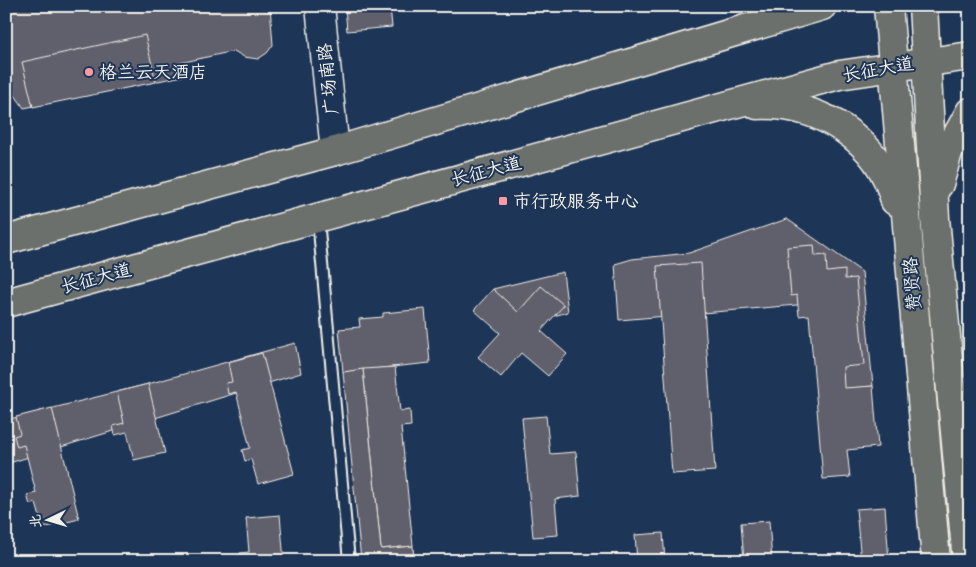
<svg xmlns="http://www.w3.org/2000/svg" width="976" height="567" viewBox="0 0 976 567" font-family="Itim,'LXGW WenKai TC',sans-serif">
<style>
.building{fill:#615f6c;stroke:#f4f1e8}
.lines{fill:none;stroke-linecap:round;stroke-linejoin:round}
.lane-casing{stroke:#f4f1e8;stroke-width:14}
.secondary-casing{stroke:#f4f1e8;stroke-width:31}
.primary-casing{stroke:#f4f1e8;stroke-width:31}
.lane{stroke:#1d3557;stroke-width:10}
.secondary{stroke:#1d3557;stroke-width:28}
.primary{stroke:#6c706d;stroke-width:28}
.poi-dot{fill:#ff9aa2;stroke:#1d3557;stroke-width:2}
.labels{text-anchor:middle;stroke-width:4;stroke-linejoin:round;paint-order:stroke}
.street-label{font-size:18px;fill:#f4f1e8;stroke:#1d3557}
.poi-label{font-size:18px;fill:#f4f1e8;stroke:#1d3557;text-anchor:start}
</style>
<rect width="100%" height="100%" fill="#1d3557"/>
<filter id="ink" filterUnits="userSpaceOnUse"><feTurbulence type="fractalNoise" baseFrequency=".02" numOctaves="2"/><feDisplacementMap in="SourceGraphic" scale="10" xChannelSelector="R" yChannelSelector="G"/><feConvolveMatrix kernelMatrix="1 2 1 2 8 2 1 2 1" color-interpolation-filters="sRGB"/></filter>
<g filter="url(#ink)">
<g class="building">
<path d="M6,6h264l3,39 -6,8 -9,6 -14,-2 -10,-6 -54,12 3,13 -159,32 -12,-17 -6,2z"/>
<path d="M345,6h45l2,21 -45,4z"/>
<path d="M145,35l11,47 -123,25 -11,-45z"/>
<path d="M787,219l75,53 11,114 -44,4 -8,-87 -202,17 -4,-56 17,-5 57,-6z"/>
<path d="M814,245l1,11 11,-1 1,17 18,-2v9l11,-1 8,87 -21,2 1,21 29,-2 5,61 -31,3 3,27 -27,2 -14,-164 -10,1 -2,-21 -6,1 -4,-49z"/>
<path d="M701,263l14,208 -43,3 -15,-208z"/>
<path d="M563,272l5,40 -65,18 -10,-41z"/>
<path d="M541,286l23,19 -23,26 26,23 -19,22 -27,-23 -20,24 -23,-20 22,-24 -26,-23 19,-21 25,23z"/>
<path d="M425,309l5,54 -87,9 -4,-43 21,-2 -1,-8 24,-2v-4z"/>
<path d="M295,343l6,30 -295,91v-44l142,-36z"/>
<path d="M262,353l32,121 -36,10 -7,-25 -6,2 -3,-11 8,-2 -14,-56 -8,2 -2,-11 6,-1 -4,-20z"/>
<path d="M395,367l5,44 10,-1 1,16 -10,1 12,119 -32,3 -18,-180z"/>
<path d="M363,369l18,180 32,-3 1,15h-53l-18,-189z"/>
<path d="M148,384l17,69 -31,7 -7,-28 -12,3 -2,-9 11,-3 -7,-31z"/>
<path d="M52,408l27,111 -36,9 -7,-25 -6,2 -3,-10 9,-2 -12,-48 -7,2 -3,-11 6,-2 -4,-17z"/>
<path d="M546,416l4,38 26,-2 4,44 -25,3 3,36 -25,2 -11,-119z"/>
<path d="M885,507l4,54h-28l-5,-52z"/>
<path d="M280,515l4,46h-44v-8l9,-1 -3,-34z"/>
<path d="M769,521l3,40h-28l-3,-38z"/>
<path d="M663,533l2,28h-28l-2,-26z"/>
</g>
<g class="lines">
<defs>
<path id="lane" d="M318,219l31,342"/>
<path id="secondary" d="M320,6l15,145"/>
<g id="primary">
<path d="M888,6l48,555"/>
<path d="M923,6l12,212 32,343"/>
<path d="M757,105c62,-3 123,35 138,96"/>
<path d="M939,184l9,-32 22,-40"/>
<path d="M6,240l329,-89 487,-145"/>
<path d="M6,303l833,-228 131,-19"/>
</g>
</defs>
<use href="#lane" class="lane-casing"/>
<use href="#secondary" class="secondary-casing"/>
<use href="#primary" class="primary-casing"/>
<use href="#lane" class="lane"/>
<use href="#secondary" class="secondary"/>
<use href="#primary" class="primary"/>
</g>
</g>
<g class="poi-dot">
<circle cx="89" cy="72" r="5"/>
<rect x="498" y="196" width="10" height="10" rx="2.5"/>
</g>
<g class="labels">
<g class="street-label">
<text transform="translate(878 69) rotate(-10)" y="6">长征大道</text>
<text transform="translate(328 79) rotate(-96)" y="6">广场南路</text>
<text transform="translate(486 171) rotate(-15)" y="6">长征大道</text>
<text transform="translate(96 278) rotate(-15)" y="6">长征大道</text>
<text transform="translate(912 284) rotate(-95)" y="6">赞贤路</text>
</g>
<g class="poi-label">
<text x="99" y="78">格兰云天酒店</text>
<text x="513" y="207">市行政服务中心</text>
</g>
</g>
<rect width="976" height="567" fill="none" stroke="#1d3557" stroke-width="25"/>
<rect x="12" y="12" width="951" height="542" fill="none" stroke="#f4f1e8" stroke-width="2" filter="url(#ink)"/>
<g transform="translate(48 520) rotate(265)" stroke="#1d3557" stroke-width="4" paint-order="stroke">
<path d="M0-4L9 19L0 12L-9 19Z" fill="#f4f1e8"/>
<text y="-8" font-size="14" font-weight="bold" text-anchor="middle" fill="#f4f1e8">北</text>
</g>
</svg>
